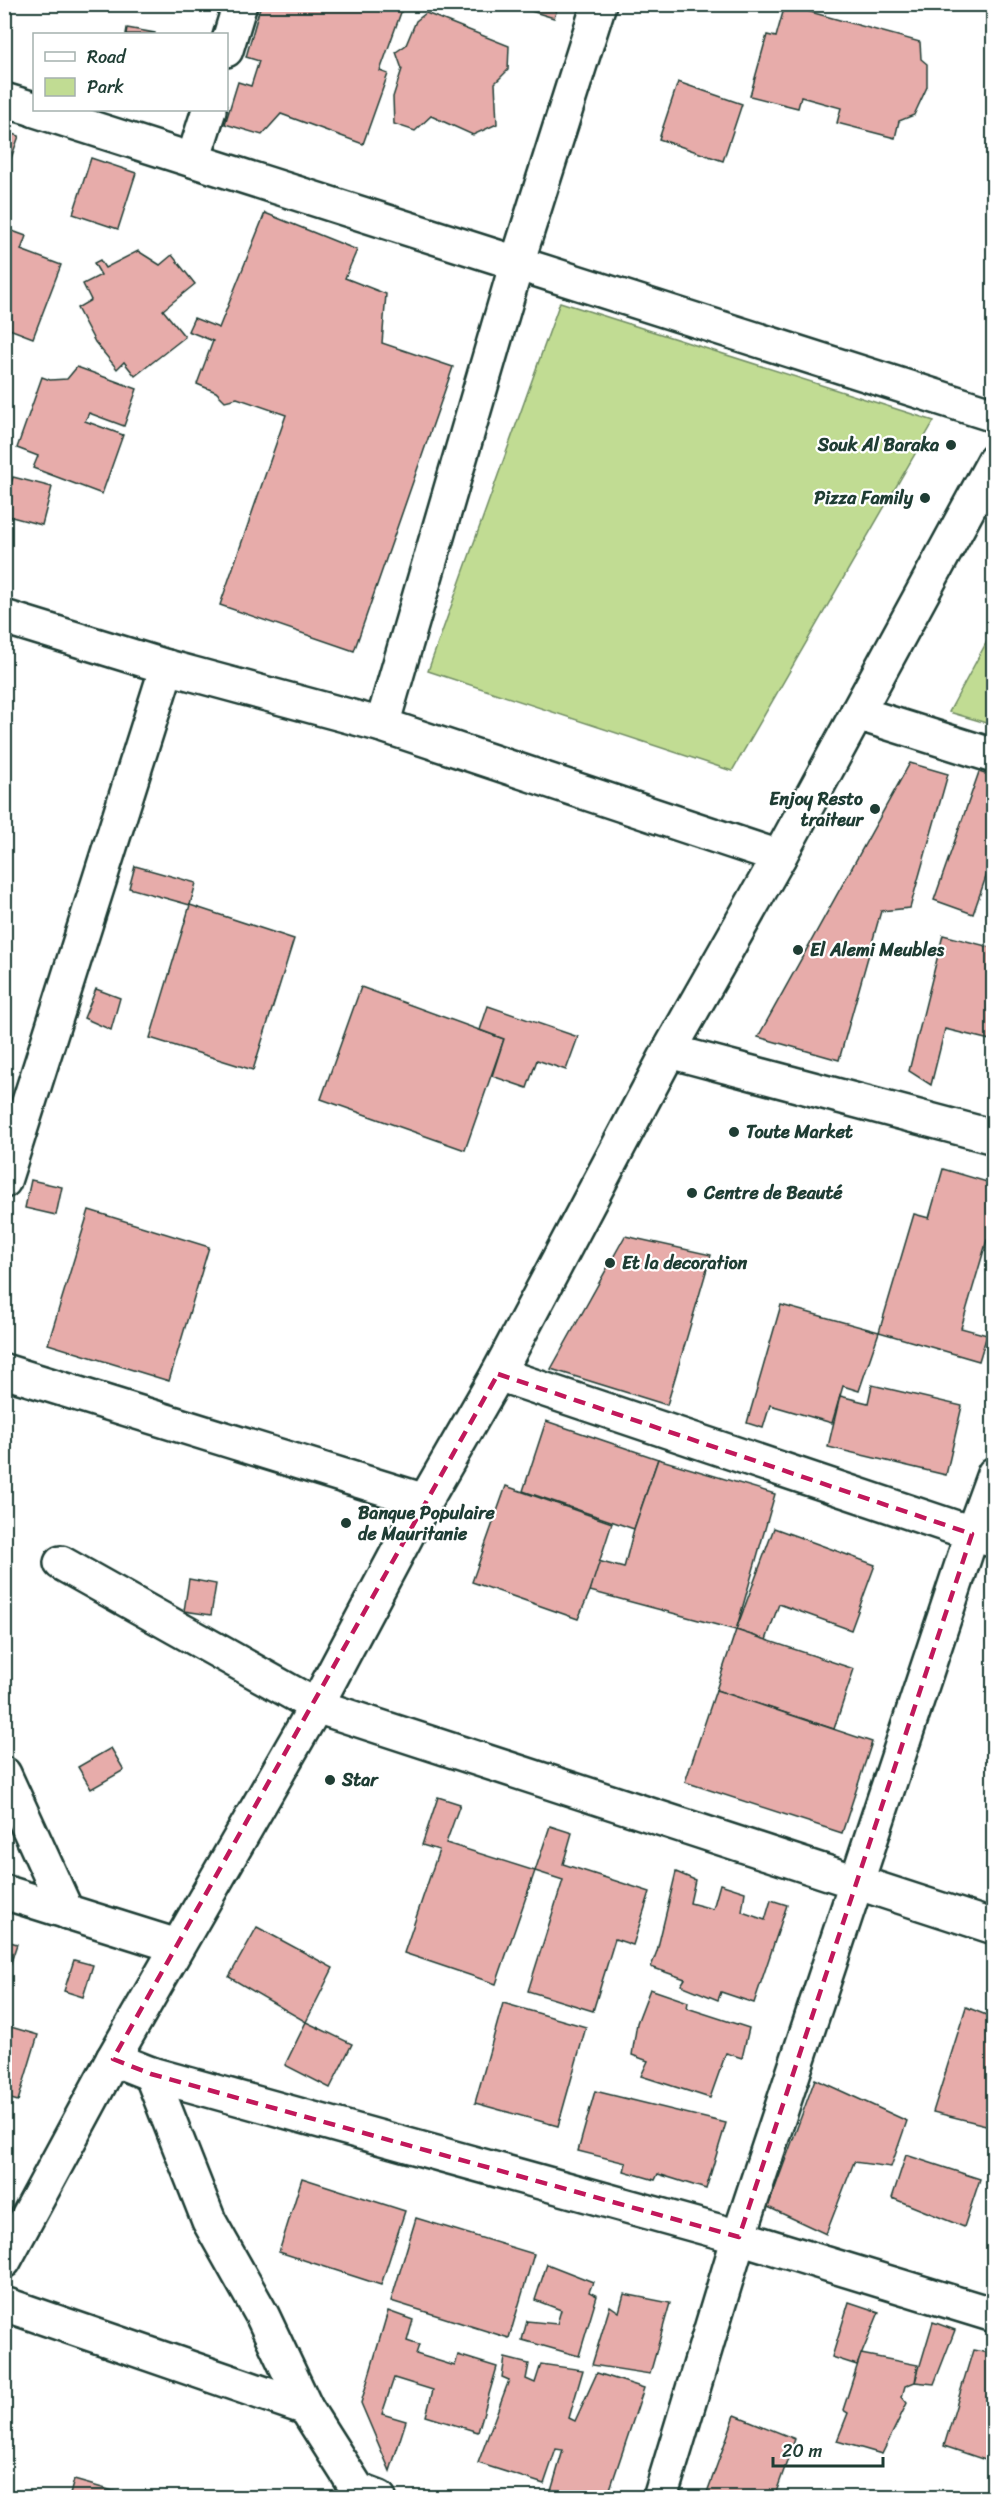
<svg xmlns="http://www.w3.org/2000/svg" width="998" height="2502" viewBox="0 0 998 2502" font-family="Sriracha,sans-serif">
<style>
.green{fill:#c1dc93;stroke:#708c64;stroke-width:1.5}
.building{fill:#e7acaa;stroke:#1f3d34;stroke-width:1.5}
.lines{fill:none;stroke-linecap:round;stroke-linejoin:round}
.minor-casing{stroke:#1f3d34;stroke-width:38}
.minor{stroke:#fff;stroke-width:33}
.marked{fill:none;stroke:#c2185b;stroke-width:4.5;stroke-dasharray:12 8;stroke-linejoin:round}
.poi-dot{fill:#1f3d34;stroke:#fff;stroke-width:2}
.labels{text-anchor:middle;stroke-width:4.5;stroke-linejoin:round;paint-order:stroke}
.poi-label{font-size:18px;font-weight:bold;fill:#1f3d34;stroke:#fff;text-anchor:start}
</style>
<rect width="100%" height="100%" fill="#fff"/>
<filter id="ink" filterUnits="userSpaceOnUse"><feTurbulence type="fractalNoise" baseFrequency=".0167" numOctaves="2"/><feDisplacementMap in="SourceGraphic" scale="12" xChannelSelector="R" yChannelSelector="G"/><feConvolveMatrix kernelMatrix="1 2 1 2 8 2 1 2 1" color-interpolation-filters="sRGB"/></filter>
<g filter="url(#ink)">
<g class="green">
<path d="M560,302l374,119 -202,350 -304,-100z"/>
<path d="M993,630l1,95h-1l-44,-13z"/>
</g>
<g class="building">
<path d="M261,4h143l-24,67 8,3 -25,70 -82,-30 -19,21 -37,-11 13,-42 13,4 8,-25 -13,-4z"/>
<path d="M522,4h37l-5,14 -33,-10z"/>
<path d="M785,5l135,37 1,17 6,5v23l-13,28 -15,6 -4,17 -58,-15 4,-15 -40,-11 -3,11 -48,-12 17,-61 9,2z"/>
<path d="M426,13l83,33 -1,24 -13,13 2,41 -24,11 -42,-19 -16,15 -21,-7 -1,-27 9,-28 -6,-17 10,-7 10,-24z"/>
<path d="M127,28l28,5v1h-29z"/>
<path d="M678,82l64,22 -19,57 -64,-22z"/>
<path d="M4,131l15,5 -15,42z"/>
<path d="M91,158l45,15 -18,56 -45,-15z"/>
<path d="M265,213l92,37 -12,28 41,16 -4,49 71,24 -99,284 -134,-46 66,-190 -49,-17 -12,3 -9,-9 -19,-8 16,-43 -25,-10 6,-13 25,10z"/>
<path d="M4,228l22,8 -5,14 40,15 -28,73 -29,-11v-11l5,-14 -5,-2z"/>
<path d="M138,251l22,14 12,-10 23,29 -32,26 22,27 -50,39 -11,-14 -7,7 -22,-27 -18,-34 14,-8 -8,-16 18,-9 -7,-12 6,-3 5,8z"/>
<path d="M77,367l60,22 -13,37 -35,-13 -4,8 38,14 -21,59 -69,-26 5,-12 -21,-8 25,-71 8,3 17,-1z"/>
<path d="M13,477l39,10 -10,38 -38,-10v-9z"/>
<path d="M910,763l38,11 -38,134 -29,3 -42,149 -81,-23z"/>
<path d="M979,772l15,5v99l-7,-2 -14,40 -39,-14z"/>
<path d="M135,866l61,17 -6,22 -61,-17z"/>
<path d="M190,905l104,34 -41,131 -103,-32z"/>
<path d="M943,935l51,13v93l-49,-12 -14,56 -22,-14z"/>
<path d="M361,987l143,52 -39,111 -144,-51z"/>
<path d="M96,989l24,9 -9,32 -27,-12z"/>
<path d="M488,1006l90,31 -12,33 -29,-10 -10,28 -35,-12 12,-37 -24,-9z"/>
<path d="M943,1169l51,15v58l-7,-2 -26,88 26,7 -8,26 -100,-29 35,-118 15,4z"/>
<path d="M31,1180l31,7 -6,28 -31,-7z"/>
<path d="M89,1210l120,37 -40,134 -121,-37z"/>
<path d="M625,1236l86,19 -44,150 -116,-36z"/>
<path d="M781,1305l98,27 -20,59 -16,-5 -11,37 -62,-18 -7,23 -16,-5z"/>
<path d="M872,1385l90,21 -16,69 -118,-28 12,-51 28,7z"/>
<path d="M546,1421l112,38 -24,70 -111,-38z"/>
<path d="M658,1459l117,35 -39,136 -146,-39 8,-30 26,7 10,-39z"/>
<path d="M506,1486l106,37 -22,68 -12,28 -106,-37z"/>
<path d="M774,1528l101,37 -24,65 -72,-26 -13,36 -30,-10z"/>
<path d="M189,1579l27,5 -5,31 -27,-4z"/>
<path d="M736,1630l118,39 -20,60 -118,-39z"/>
<path d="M716,1690l156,52 -30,91 -157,-51z"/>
<path d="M111,1748l13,22 -33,19 -13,-22z"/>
<path d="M438,1797l22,7 -14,39 89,28 -39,113 -92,-31 35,-103 -17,-5z"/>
<path d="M550,1826l22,7 -9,31 87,28 -17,53 -18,-6 -22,72 -65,-20 35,-111 -28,-9z"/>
<path d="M676,1872l19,8 -5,23 23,6 7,-25 25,8 -3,20 23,8 6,-20 16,5 -33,98 -33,-11 -3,8 -37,-15 4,-6 -34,-12 6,-16z"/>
<path d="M257,1927l76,41 -27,54 -77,-45z"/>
<path d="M4,1940l13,4 -8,24 -5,-1z"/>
<path d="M74,1960l19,5 -10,32 -19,-6z"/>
<path d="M650,1989l38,13 -1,6 62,20 -7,30 -16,-5 -16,45 -69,-22 7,-15 -16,-6 5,-32z"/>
<path d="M503,2003l83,24 -28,99 -83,-23z"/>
<path d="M966,2007l28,11v109l-61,-15z"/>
<path d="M306,2022l46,22 -22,44 -45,-23z"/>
<path d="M4,2025l34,10 -20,66 -14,-4z"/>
<path d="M815,2079l92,42 -16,46 -37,-5 -28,72 -58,-27z"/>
<path d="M595,2091l131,32 -20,66 -48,-15 -3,6 -31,-9 2,-8 -48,-12z"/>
<path d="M906,2155l74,24 -16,48 -72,-29z"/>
<path d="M302,2178l103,33 -24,74 -102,-33z"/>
<path d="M416,2218l118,36 -25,84 -118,-37z"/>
<path d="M547,2264l46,18 -4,10 8,4 -18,60 -57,-16 5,-19 30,3 4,-14 -26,-10z"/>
<path d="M624,2294l46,9 -20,71 -58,-9 18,-59 9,6z"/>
<path d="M849,2302l30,10 -22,53 -25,-8z"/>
<path d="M388,2311l25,9 -6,21 12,4 -3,9 39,12 3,-11 39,12 -19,65 -52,-16 7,-26 -39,-12 -12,36 24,7 -16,50 -29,-68z"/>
<path d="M933,2322l22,8 -21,54 -19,-2z"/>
<path d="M973,2350l21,4v109l-50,-17z"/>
<path d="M861,2354l57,11 -3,17 -10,4 -3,11 5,6 -25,51 -45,-13 11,-28 -5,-3z"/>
<path d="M505,2358l24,6 -3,15 9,4 6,-19 42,6 -14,48 6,3 22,-48 47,15 -37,110h-58l14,-48 -7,-1 -12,35 -66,-21 31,-83 -7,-3z"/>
<path d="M735,2415l60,24 -21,59h-69z"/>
<path d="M74,2480l64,18h-69z"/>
</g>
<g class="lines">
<defs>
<g id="minor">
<path d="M226,50l14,-46"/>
<path d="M4,100l30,9"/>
<path d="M35,110l959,305"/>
<path d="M193,160l16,-50"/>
<path d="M4,617l163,50 215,58 397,132"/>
<path d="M857,713l137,43"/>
<path d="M382,725l135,-462 82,-259"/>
<path d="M669,1051l325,86"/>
<path d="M4,1181l163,-514"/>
<path d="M4,1371l421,130"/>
<path d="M498,1374l494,166"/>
<path d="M61,1563l255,143 678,221"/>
<path d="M4,1774l63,138"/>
<path d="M4,1892l173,54"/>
<path d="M113,2059l38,15 588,163 255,78"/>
<path d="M151,2074l58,147 53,94 44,93 52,82 21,8"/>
<path d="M4,2261l109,-202 203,-353 109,-205 73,-127 171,-323 110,-194 215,-396"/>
<path d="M4,2304l302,104"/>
<path d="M660,2498l79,-261 233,-703 22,-60"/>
</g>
</defs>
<use href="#minor" class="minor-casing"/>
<use href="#minor" class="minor"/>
</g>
</g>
<path class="marked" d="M498,1374l474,160 -233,703 -588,-163 -38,-15z"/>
<g class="poi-dot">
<circle cx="951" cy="445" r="6"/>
<circle cx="925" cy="498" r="6"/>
<circle cx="875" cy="809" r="6"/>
<circle cx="798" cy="950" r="6"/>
<circle cx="734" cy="1132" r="6"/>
<circle cx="692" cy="1193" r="6"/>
<circle cx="610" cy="1263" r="6"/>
<circle cx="346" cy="1523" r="6"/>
<circle cx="330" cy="1780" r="6"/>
</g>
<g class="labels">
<g class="poi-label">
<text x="939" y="451" text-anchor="end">Souk Al Baraka</text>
<text x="913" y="504" text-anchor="end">Pizza Family</text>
<text x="863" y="805" text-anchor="end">Enjoy Resto<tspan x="863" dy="21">traiteur</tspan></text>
<text x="810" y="956">El Alemi Meubles</text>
<text x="746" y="1138">Toute Market</text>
<text x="704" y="1199">Centre de Beauté</text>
<text x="622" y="1269">Et la decoration</text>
<text x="358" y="1519">Banque Populaire<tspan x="358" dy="21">de Mauritanie</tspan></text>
<text x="342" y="1786">Star</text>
</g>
</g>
<rect width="998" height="2502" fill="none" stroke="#fff" stroke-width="24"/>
<rect x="12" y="12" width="974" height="2478" fill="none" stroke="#1f3d34" stroke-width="2" filter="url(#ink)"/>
<rect x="33" y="33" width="195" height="78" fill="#ffffff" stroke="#a5b1ae" stroke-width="1.5"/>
<rect x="45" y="52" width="30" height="9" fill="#ffffff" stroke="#a5b1ae" stroke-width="1.5"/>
<text x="87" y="63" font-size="18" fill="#1f3d34">Road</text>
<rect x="45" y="78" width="30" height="18" fill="#c1dc93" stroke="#a5b1ae" stroke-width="1.5"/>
<text x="87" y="93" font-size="18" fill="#1f3d34">Park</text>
<path d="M773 2457v9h110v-9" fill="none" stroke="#1f3d34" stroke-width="3"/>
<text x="782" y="2457" font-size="18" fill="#1f3d34" stroke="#ffffff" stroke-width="4.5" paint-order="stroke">20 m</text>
</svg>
